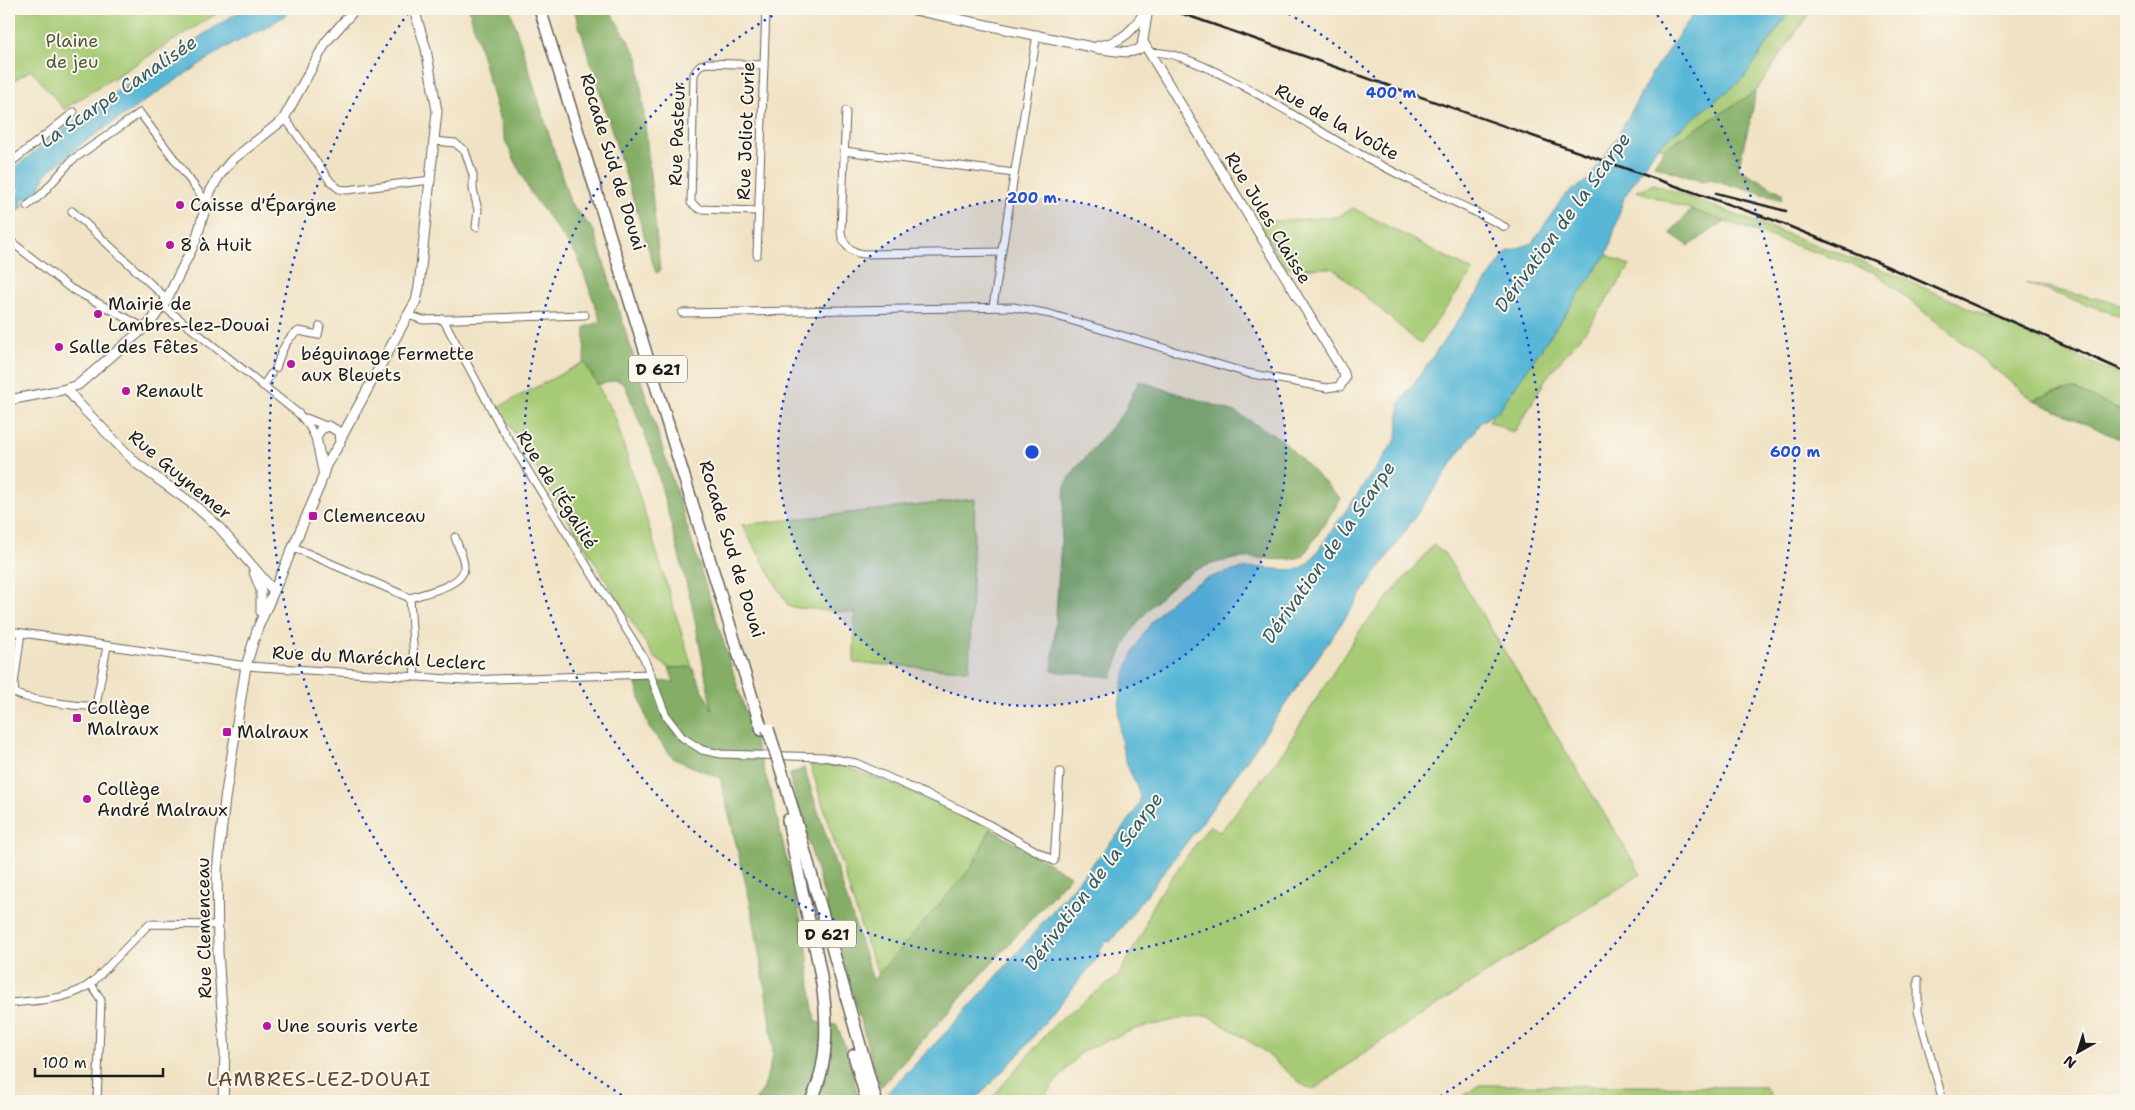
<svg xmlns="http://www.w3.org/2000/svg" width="2135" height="1110" viewBox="0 0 2135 1110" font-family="'Shantell Sans',sans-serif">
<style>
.green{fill:#a6ca74;stroke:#617348}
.forest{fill:#84ae66;stroke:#506541}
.water{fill:#58b7d6;stroke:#3a6a79}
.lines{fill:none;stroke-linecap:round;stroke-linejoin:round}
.minor-casing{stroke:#666157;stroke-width:9}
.tertiary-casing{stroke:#666157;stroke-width:11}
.trunk-casing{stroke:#666157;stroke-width:14}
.minor{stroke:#fff;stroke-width:7}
.tertiary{stroke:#fff;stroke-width:9}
.trunk{stroke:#fff;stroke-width:11}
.rail{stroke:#1c1c1c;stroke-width:2.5}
.trunk-bridge-casing{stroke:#666157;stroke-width:14;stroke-linecap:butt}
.trunk-bridge{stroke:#fff;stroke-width:11}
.ring{fill:none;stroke:#1d4ed8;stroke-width:2.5;stroke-dasharray:2.5 5}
.poi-dot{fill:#b5179e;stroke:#fbf7ec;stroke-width:2}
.labels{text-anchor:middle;stroke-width:4;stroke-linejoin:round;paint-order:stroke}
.shield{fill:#fbf7ec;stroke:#5f5e5a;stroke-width:1}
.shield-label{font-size:16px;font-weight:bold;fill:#1c1c1c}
.park-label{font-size:18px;fill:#4c593b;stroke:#fbf7ec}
.street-label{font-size:18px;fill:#1c1c1c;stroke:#fbf7ec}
.poi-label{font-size:18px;fill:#1c1c1c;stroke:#fbf7ec;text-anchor:start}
.water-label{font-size:19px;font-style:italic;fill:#345a66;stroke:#fbf7ec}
.quarter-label{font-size:20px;letter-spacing:1px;fill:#5e4533;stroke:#fbf7ec}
.centre{fill:#1d4ed8;stroke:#fbf7ec;stroke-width:2.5}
.ring-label{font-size:15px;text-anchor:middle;font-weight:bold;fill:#1d4ed8;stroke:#fbf7ec;stroke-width:4;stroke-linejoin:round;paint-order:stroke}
</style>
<rect width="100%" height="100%" fill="#fbf7ec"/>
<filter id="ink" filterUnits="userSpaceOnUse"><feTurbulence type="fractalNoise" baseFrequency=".02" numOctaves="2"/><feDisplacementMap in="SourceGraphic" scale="10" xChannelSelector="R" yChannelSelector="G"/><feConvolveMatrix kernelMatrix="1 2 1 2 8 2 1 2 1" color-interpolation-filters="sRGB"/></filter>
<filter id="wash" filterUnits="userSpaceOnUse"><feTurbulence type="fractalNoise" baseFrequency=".0096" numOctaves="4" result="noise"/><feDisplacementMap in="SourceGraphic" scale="20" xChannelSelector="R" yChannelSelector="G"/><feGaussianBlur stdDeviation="1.12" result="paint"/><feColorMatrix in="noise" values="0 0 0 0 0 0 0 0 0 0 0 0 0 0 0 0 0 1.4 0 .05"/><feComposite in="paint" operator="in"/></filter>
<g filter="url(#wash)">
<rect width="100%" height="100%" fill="#f0e2c4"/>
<g class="green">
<path d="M9,9h215l-160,100 -33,-39 -22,13z"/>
<path d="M1791,9h21l-57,83 -90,56 -8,-2 87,-68z"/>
<path d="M1654,184l237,89 235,105v35l-52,-24 -21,4 -20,7 -157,-127 -239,-82z"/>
<path d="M1353,208l120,63 -53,73 -87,-76h-48l-27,-46 79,-5z"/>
<path d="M1606,254l24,12 -43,63 -40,48 -33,56 -25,-12z"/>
<path d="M2025,283l101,22v13z"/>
<path d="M584,362l30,52 78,253 -23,1 -15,-11 -156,-250z"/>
<path d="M975,499l-6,171 -115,-7 1,-50 -66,-6 -47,-82z"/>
<path d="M1433,545l12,9 196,320 -260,167 -68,49 -10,-5 -43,-37 -51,-32 -21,1 -53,12 -53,22 -42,50h-51l69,-80 60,-45 26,-46 6,-20 9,-16 51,-69 10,7 61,-77 79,-125z"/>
<path d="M810,764l36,3 97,37 49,22 -21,42 -92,106 -12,-28z"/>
<path d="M1479,1085l286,2 9,14h-318z"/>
</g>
<g class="forest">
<path d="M469,9h41l60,193 24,29 178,565 35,151 3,37 6,38 21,3 12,33 10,43h-104l9,-13 9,-34 -3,-37 -19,-112 -31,-127 -46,-19 -25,-31 -14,-47 39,1 -5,-14 23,-1 20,43 -20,-105 -39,-150 -29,-72 -8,-3 -18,5 -14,-23 1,-35 16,-5 -23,-65 -48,-65 -25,-52z"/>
<path d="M574,9h35l29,48 22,214 -4,2z"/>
<path d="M1755,92l-2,17 -15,59 44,25v7l-44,-14 -5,1 -23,-8 -8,3 -48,-17 11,-17z"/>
<path d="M1691,210l34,11 -36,25 -19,-13z"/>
<path d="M1139,381l96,31 47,28 59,59 -38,57c-19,8 -41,0 -61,2 -14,2 -31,5 -44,11 -25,12 -57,45 -70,69 -7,12 -11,27 -16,39l-60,-6 13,-185 9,-15 50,-59z"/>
<path d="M2074,389l52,24v29l-93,-42 20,-7z"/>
<path d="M804,768l69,212 98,-112 20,-39 79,47 -190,212 -91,-313z"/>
</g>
<g class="water">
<path d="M243,9h51l-28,19 -42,20 -140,94 -37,31 -7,13 1,6 -11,8 -3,-3 -6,2 2,8 -14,11v-18l13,-11 -10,-3 -3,1 1,-15c71,-62 154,-111 233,-163z"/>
<path d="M1697,9h94l-47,69 -87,69 -33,50 -16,55 -109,158 -19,13 -236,341 -38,53 -96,125 -4,-1 -7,10 2,3 -82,100 -45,47h-95c29,-30 59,-60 88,-91 41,-45 80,-93 120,-140 12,-15 47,-51 52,-67 4,-12 -9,-28 -12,-39 -19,-55 -3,-115 37,-156 22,-24 57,-38 89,-40 18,-2 41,8 56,-5l88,-125 3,-35 67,-95 40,-56 25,-9 33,-48 24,-16 25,-36 38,-70z"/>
</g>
</g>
<g filter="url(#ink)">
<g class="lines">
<defs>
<g id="minor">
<path d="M1151,53c39,-8 166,78 205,99 49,27 100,50 149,75"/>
<path d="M846,111l-5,120c1,13 10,22 23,23l138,-2"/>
<path d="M285,118l45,63 9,8 8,1 84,-10"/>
<path d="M435,141l20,2 10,8 8,24v14l5,21 -2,17"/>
<path d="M844,151l170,22"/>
<path d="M9,164l65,-52"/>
<path d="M27,206l15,-12 30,-34 68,-47 67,90"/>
<path d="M72,211l95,88"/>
<path d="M758,211l-59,-2 -8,-6 3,-129 6,-9 7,-2 57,2"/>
<path d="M9,240l61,48 75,40"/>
<path d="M757,255l9,-246"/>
<path d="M163,306l136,108 10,12 7,13"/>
<path d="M993,306l44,-272"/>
<path d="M682,313l331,-6 37,7 197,59 80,15 13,-2"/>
<path d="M408,315l15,5 162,-5"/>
<path d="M443,319l58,108 143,231 22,58 16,21 20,13 19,4 103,3 32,6 112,50 86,48 6,-89"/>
<path d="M276,368c4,-13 10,-31 23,-37l19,4 2,-9"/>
<path d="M263,386l8,-12"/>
<path d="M306,418l20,8"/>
<path d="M293,547l117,51c14,-5 53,-12 54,-30 1,-9 -6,-21 -9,-31"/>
<path d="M410,598l5,79"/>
<path d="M9,631l237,35 219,14 186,-6"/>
<path d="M21,633l-7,51 1,9c8,6 74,16 81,12l11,-59"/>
<path d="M1918,980v31l25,90"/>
<path d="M91,984l10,16 -4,101"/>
<path d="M9,1003c28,-3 62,-2 85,-22l55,-57 68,1"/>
</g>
<g id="tertiary">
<path d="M910,9l191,40c11,1 35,7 41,-3l6,-37"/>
<path d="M1143,42l201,331 1,5 -5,8"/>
<path d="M1098,46c23,-3 36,-16 47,-35"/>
<path d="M67,389l12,15 57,59 58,42 24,21 55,64"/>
<path d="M9,400l53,-10 16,-5 73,-63 16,-23 29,-59 14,-48 9,-16 13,-16 51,-40 43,-78 29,-33"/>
<path d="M341,438l67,-123 8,-14 3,-14 18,-176 -11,-62 -12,-40"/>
<path d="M254,572l7,18v22"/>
<path d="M223,1101l2,-48 -7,-101 -1,-81 8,-72 21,-133 11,-36 63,-145 6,-20 14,-22 -1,-11 -10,-6 -8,3 -5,8 7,34"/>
</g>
<g id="trunk">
<path d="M540,9l222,721"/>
<path d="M784,779l92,322"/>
<path d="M788,820c5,24 9,48 14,71 15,66 40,145 9,210"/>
<path d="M854,1055l13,46"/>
</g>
</defs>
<use href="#minor" class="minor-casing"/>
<use href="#tertiary" class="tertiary-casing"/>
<use href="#trunk" class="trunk-casing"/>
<use href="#minor" class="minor"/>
<use href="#tertiary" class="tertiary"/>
<use href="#trunk" class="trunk"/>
<g class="rail">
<path d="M1169,9l607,212 103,42 247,109"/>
<path d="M1716,193l70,18"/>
</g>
<defs>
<path id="trunk-bridge" d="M768,729l16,50"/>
</defs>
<use href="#trunk-bridge" class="trunk-bridge-casing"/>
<use href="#trunk-bridge" class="trunk-bridge"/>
</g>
</g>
<circle cx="1032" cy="452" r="254" fill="#1d4ed8" fill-opacity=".12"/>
<g class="ring">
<circle cx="1032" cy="452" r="254"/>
<path d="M1282 10A508 508 0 1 1 782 10"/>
<path d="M628 1099A763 763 0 0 1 411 9M1653 9A763 763 0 0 1 1436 1099"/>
</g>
<g class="poi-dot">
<circle cx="180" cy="205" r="5"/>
<circle cx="170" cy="245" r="5"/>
<circle cx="98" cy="314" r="5"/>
<circle cx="59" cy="347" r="5"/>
<circle cx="291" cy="364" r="5"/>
<circle cx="126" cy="391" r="5"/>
<rect x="308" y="511" width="10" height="10" rx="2.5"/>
<rect x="72" y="713" width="10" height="10" rx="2.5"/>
<rect x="222" y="727" width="10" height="10" rx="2.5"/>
<circle cx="87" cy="799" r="5"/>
<circle cx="267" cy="1026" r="5"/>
</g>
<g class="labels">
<g class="shield">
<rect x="629" y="355.5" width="58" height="27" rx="4"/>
<rect x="798" y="920.5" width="58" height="27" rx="4"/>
</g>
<g class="shield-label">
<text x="658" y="375">D 621</text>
<text x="827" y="940">D 621</text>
</g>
<g class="park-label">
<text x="72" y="47">Plaine<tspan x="72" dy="21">de jeu</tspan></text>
</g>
<g class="street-label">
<text transform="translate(1337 122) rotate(29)" y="6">Rue de la Voûte</text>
<text transform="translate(746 131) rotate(-88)" y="6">Rue Joliot Curie</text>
<text transform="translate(677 134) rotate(-88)" y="6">Rue Pasteur</text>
<text transform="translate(613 162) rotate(73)" y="6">Rocade Sud de Douai</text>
<text transform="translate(1268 218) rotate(59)" y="6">Rue Jules Claisse</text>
<text transform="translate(180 475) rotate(40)" y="6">Rue Guynemer</text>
<text transform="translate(557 490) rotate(58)" y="6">Rue de l'Égalité</text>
<text transform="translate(732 549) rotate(73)" y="6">Rocade Sud de Douai</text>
<text transform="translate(379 658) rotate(3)" y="6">Rue du Maréchal Leclerc</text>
<text transform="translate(204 928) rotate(-91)" y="6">Rue Clemenceau</text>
</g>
<g class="poi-label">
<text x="190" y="211">Caisse d'Épargne</text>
<text x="180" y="251">8 à Huit</text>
<text x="108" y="310">Mairie de<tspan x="108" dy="21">Lambres-lez-Douai</tspan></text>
<text x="69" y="353">Salle des Fêtes</text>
<text x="301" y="360">béguinage Fermette<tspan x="301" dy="21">aux Bleuets</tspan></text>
<text x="136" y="397">Renault</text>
<text x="323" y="522">Clemenceau</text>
<text x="87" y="714">Collège<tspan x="87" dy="21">Malraux</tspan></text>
<text x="237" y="738">Malraux</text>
<text x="97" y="795">Collège<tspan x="97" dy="21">André Malraux</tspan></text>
<text x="277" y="1032">Une souris verte</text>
</g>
<g class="water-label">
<text transform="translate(118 91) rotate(-34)" y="7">La Scarpe Canalisée</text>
<text transform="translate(1562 222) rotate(-54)" y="7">Dérivation de la Scarpe</text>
<text transform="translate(1328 552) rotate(-55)" y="7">Dérivation de la Scarpe</text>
<text transform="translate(1093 881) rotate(-53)" y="7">Dérivation de la Scarpe</text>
</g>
<g class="quarter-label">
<text x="319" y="1086">LAMBRES-LEZ-DOUAI</text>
</g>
</g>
<circle cx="1032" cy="452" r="8" class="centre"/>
<g class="ring-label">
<text x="1391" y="98">400 m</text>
<text x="1032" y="203">200 m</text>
<text x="1795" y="457">600 m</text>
</g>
<rect width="2135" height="1110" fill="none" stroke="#fbf7ec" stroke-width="30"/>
<g transform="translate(2078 1052) rotate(219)" stroke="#fbf7ec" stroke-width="4" paint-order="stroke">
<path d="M0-4L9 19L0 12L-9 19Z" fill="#1c1c1c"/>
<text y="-8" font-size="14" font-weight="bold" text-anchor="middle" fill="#1c1c1c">N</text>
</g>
<path d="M35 1068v8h128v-8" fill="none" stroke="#1c1c1c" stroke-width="2.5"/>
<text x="42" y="1068" font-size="15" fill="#1c1c1c" stroke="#fbf7ec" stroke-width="4" paint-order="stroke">100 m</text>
</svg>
